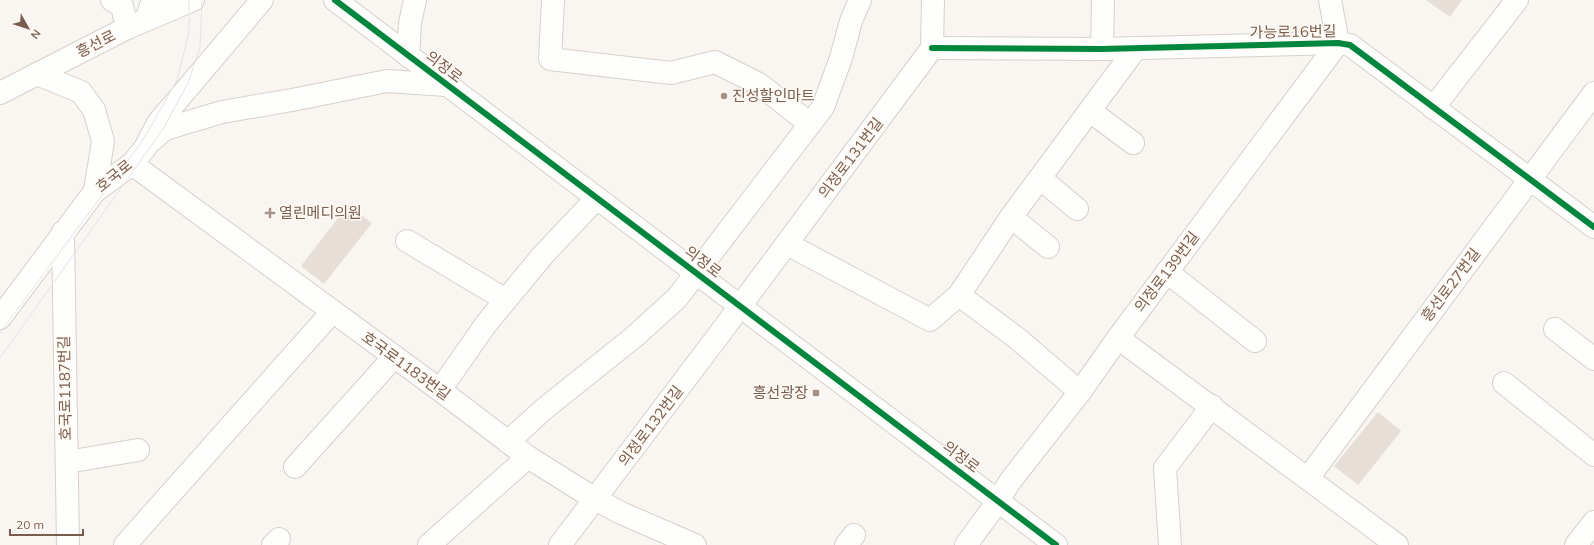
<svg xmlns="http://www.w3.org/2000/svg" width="1594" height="545" viewBox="0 0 1594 545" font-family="Mulish,'Noto Sans KR',sans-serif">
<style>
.building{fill:#e6ded7}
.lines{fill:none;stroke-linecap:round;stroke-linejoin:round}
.minor-casing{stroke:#d7d1cb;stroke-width:24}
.tertiary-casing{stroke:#d7d1cb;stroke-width:24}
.minor{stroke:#fefefd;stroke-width:22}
.tertiary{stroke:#fefefd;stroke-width:22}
.tram{stroke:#e6e3e7;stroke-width:1}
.cycleway-casing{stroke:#fffaf3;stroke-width:8}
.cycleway{stroke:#00873e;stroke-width:6}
.poi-dot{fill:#a69286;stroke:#fffaf3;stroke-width:1.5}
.labels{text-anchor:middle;stroke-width:3;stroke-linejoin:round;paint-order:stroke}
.street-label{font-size:15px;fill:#7a5c4d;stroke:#fffaf3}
.poi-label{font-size:15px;fill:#7a5c4d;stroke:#fffaf3;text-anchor:start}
</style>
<rect width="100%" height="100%" fill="#f9f5f0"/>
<g class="building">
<path d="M1426,0h36l-12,17z"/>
<path d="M348,205l24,18 -48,61 -23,-18z"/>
<path d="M1378,412l23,19 -43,54 -24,-19z"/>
</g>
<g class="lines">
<defs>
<g id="minor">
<path d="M112,0l10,6 5,22"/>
<path d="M335,0l721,545"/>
<path d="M553,0l-3,59 121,14 44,-11 44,22 51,40"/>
<path d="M932,48l170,1 236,-6 12,2 244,182"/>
<path d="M1102,49l1,-49"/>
<path d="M0,93l127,-65 66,-28"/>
<path d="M1433,108l84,-108"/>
<path d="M1090,111l43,32"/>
<path d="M132,164l308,226 88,67 67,42 26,14 74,32"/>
<path d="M1040,178l37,31"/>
<path d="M1011,217l37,30"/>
<path d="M63,232l5,313"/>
<path d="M407,241l99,59"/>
<path d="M787,244l143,76 29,-25 52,-78 125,-169"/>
<path d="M1167,272l88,69"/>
<path d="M959,295l59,44 62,53"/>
<path d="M1555,329l39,30"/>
<path d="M1118,338l279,207"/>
<path d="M1504,383l90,72"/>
<path d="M440,390l46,-66 57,-69 54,-57"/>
<path d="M508,442l36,-33 90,-72 43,-39 146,-191 18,-49 10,-37 9,-21"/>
<path d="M67,462l71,-12"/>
<path d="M295,467l99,-110"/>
<path d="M1308,478l286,-385"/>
<path d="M125,545l207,-233"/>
<path d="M273,545l6,-6"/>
<path d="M429,545l99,-88"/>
<path d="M560,545l161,-213 211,-284 1,-48"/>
<path d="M846,545l8,-10"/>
<path d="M966,545l32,-44 13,-21 69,-88 38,-54 220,-295 -8,-43"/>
<path d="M1170,545l-5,-77 47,-62"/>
<path d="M1576,545l18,-23"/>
</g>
<g id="tertiary">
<path d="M146,20l7,-20"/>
<path d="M408,56l2,-33 5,-23"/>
<path d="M37,74l44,18 13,18 9,31 -8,50"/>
<path d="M151,141l14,-12 57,-17 70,-12 95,-19 59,4"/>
<path d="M0,318l95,-127 37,-27 13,-16 13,-25 104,-123"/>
</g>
</defs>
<use href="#minor" class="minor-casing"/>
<use href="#tertiary" class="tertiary-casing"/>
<use href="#minor" class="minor"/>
<use href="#tertiary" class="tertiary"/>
<g class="tram">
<path d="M0,333l143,-193 34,-60 12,-47v-33"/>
<path d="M0,358l163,-229 25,-46 12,-36 2,-47"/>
</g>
<defs>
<g id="cycleway">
<path d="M335,0l721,545"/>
<path d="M932,48l170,1 236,-6 12,2 244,182"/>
</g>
</defs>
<use href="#cycleway" class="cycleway-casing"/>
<use href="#cycleway" class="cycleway"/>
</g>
<g class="poi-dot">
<circle cx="724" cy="96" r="4"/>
<path d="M268 207h4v4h4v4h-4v4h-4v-4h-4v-4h4z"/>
<rect x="812" y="389" width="8" height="8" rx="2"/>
</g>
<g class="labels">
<g class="street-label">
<text transform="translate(1293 32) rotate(-1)" y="5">가능로16번길</text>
<text transform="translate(96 44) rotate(-27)" y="5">흥선로</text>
<text transform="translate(444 67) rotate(37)" y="5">의정로</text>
<text transform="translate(851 158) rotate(-53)" y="5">의정로131번길</text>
<text transform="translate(114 176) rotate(-39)" y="5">호국로</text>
<text transform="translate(703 262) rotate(37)" y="5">의정로</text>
<text transform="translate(1167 272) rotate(-53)" y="5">의정로139번길</text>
<text transform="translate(1451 285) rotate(-53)" y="5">흥선로27번길</text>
<text transform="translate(406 366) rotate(36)" y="5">호국로1183번길</text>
<text transform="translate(65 388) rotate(-91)" y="5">호국로1187번길</text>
<text transform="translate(651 426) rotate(-53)" y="5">의정로132번길</text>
<text transform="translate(961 457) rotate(37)" y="5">의정로</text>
</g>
<g class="poi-label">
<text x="732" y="101">진성할인마트</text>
<text x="279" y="218">열린메디의원</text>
<text x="808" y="398" text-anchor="end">흥선광장</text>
</g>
</g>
<g transform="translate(28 28) rotate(129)" stroke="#fffaf3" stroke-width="3" paint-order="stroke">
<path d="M0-3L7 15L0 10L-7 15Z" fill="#7a5c4d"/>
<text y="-6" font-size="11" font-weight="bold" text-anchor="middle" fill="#7a5c4d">N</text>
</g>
<path d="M10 529v6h73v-6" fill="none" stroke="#7a5c4d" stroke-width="2"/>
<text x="16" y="529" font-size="12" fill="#7a5c4d" stroke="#fffaf3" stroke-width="3" paint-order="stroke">20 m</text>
</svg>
